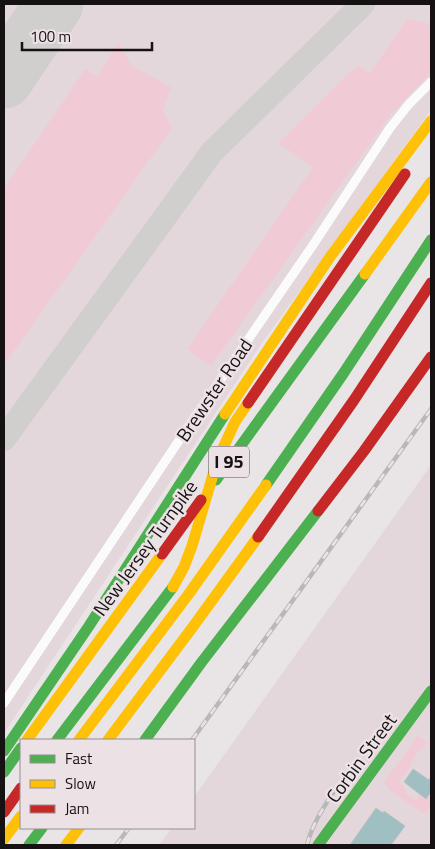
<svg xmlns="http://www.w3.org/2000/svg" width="435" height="849" viewBox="0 0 435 849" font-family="'Titillium Web',sans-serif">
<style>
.built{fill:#e4d7db}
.green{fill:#f0cbd6}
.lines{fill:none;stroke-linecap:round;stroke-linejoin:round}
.taxiway{stroke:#d1cece;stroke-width:24}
.runway{stroke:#d1cece;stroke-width:59}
.building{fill:#a0bfc2;stroke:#c0c0c1}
.street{stroke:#fcfbfb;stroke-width:9}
.fast{stroke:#4caf50;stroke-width:11}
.slow{stroke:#ffc107;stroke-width:11}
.jam{stroke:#c62828;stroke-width:11}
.rail-casing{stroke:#b9b8b8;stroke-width:4.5}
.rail{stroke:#ece1e4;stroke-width:2.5;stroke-dasharray:8;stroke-linecap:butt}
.labels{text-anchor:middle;stroke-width:5;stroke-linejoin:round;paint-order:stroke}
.shield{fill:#ece1e4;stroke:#565052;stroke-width:1}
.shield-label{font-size:18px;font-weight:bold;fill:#161213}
.street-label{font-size:19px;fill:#161213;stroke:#ece1e4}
</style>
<rect width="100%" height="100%" fill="#e9e4e5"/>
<g class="built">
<path d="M4,4h427v106l-167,230 -260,393z"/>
<path d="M431,465v380h-272l13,-17h22v-31z"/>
</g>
<g class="green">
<path d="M407,19l24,5v49l-18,18 -17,19h-2l-183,256 -24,-17 126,-182 -35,-24 80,-78 12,8z"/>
<path d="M118,42l14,24 39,21 -8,24 9,17 -168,237v-176l81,-120 13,7z"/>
<path d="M418,736l9,6 -4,6 -3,1 -9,14 1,1 -13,18 5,5 3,7 9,6 4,-6 6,4 3,-3 2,2v9h-1l-3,4 -1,3h-3c-10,-7 -34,-21 -39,-31z"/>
</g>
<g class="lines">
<path class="taxiway" d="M4,439l208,-287 151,-148"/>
<path class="runway" d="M4,79l50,-75"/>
</g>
<g class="building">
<path d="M413,769l16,11 2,-3v15l-5,7 -22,-17z"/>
<path d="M376,808l7,5 1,-2 21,15 -14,19h-41z"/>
</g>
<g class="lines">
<path class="street" d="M4,703l182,-273 127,-185 77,-117 19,-24 22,-22"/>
<g class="fast">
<path d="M216,480l149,-206"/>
<path d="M266,485l77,-111 88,-134"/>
<path d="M57,740l116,-153"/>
<path d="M145,740l56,-77 117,-152"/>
<path d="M4,751l85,-125 136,-212"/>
<path d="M4,772l17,-24"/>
<path d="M29,845l13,-17"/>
<path d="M318,845l113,-154"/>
</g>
<g class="slow">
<path d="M365,274l66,-92"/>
<path d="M225,414l105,-157 101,-136"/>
<path d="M173,587l11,-20 8,-21 25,-85 18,-39 13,-19"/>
<path d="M27,740l135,-186"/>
<path d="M79,740l109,-145 78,-110"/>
<path d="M108,740l84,-112 66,-91"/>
<path d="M4,839l17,-23"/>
<path d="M66,845l13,-17"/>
</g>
<g class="jam">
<path d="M248,403l157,-229"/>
<path d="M318,511l46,-60 67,-94"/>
<path d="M258,537l96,-137 77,-117"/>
<path d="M162,554l39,-54"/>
<path d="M4,812l17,-24"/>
</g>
<defs>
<g id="rail">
<path d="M192,740l239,-331"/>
<path d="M116,845l13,-17"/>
<path d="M307,845c5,-21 17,-38 29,-57"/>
</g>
</defs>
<use href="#rail" class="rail-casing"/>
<use href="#rail" class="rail"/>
</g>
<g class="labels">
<rect class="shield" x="209" y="446.5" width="40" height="31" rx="4"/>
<g class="shield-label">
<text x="229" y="468">I 95</text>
</g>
<g class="street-label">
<text transform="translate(214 390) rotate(-56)" y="7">Brewster Road</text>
<text transform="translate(145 548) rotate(-54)" y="7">New Jersey Turnpike</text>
<text transform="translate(361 758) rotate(-54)" y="7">Corbin Street</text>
</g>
</g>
<rect width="435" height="849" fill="none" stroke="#161213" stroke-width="10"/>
<rect x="20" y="739" width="175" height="90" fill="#ece1e4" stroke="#968e90"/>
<rect x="30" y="755" width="25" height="8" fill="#4caf50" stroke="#968e90"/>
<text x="65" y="764" font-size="15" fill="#161213">Fast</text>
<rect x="30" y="780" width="25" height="8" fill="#ffc107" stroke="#968e90"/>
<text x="65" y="789" font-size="15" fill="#161213">Slow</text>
<rect x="30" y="805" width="25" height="8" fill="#c62828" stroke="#968e90"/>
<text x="65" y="814" font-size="15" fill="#161213">Jam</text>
<path d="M22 42v8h130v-8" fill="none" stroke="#161213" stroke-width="2.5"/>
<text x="30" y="42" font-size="15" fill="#161213" stroke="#ece1e4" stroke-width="4" paint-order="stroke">100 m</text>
</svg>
